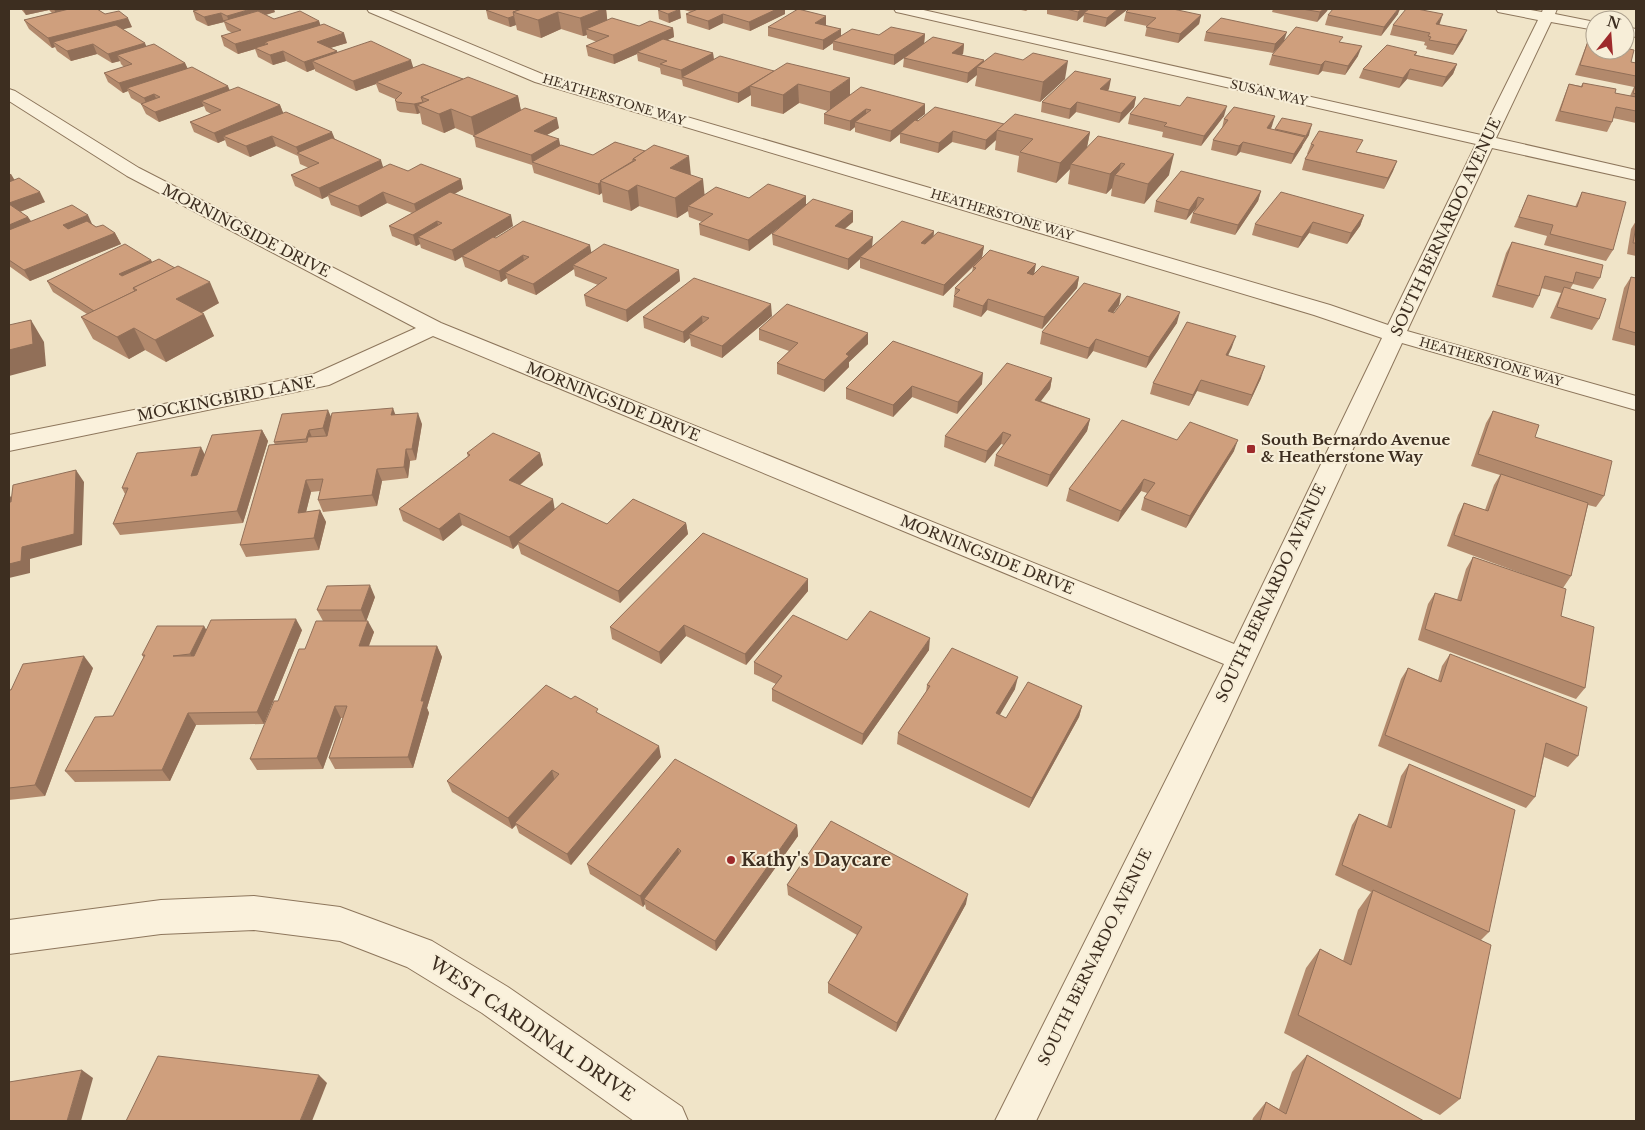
<svg xmlns="http://www.w3.org/2000/svg" width="1645" height="1130" viewBox="0 0 1645 1130" font-family="'Libre Baskerville',serif">
<style>
.lines{fill:none;stroke-linecap:round;stroke-linejoin:round}
.minor-casing{stroke:#8d765c;stroke-width:2}
.minor{fill:#faf1dc;fill-rule:evenodd}
.wall{fill:#b2896c}
.shaded-wall{fill:#916f58}
.building{fill:#cf9f7d;stroke:#916f58}
.poi-dot{fill:#9e2a2b;stroke:#f7eed8;stroke-width:2}
.labels{text-anchor:middle;stroke-width:4;stroke-linejoin:round;paint-order:stroke}
.far-street-label{font-size:12px;fill:#3d2e20;stroke:#f7eed8}
.street-label{font-size:15px;fill:#3d2e20;stroke:#f7eed8}
.poi-label{font-size:15px;font-weight:bold;fill:#3d2e20;stroke:#f7eed8;text-anchor:start}
.near-poi-label{font-size:18px;font-weight:bold;fill:#3d2e20;stroke:#f7eed8;text-anchor:start}
.near-street-label{font-size:18px;fill:#3d2e20;stroke:#f7eed8}
</style>
<rect width="100%" height="100%" fill="#f0e4c8"/>
<g class="lines">
<defs>
<g id="minor">
<path d="M367,9h19l161,67 783,229 58,20 88,-181 -575,-131 -5,-1 -2,-3h25l562,126 57,-115 -40,-8 -2,-3h29l17,3 1,-3h14l-2,5 40,8v8l-44,-8 -55,116 140,32v10l-144,-32 -85,183 229,65v14l-234,-67 -173,374 -193,404h-41l229,-457 -791,-328 -104,49 -320,66v-16l305,-61 102,-46 -289,-152 -118,-75v-12l6,2 124,77 302,155 793,321 148,-306 -68,-23 -779,-233 -166,-70z"/>
<path d="M1625,27l11,2v8l-11,-2z"/>
<path d="M254,896l86,11 92,34 76,46 174,120 6,14h-54l-152,-108 -75,-46 -67,-26 -86,-11 -93,4 -152,20v-34l152,-20z"/>
</g>
</defs>
<use href="#minor" class="minor-casing"/>
<use href="#minor" class="minor"/>
</g>
<g class="wall">
<path d="M21,9h76l8,5 27,13 -9,2 23,17 39,17 3,6 42,21 50,15 3,8 52,26 48,28 78,12 2,10 -9,5 59,32 -19,12 98,14 87,18 1,11 -53,41 -41,-16 -2,-11 14,-10 -23,-9 -1,-7 -38,26 -28,-11 -1,-6 -6,4 -36,-15 -3,-10 -7,4 -34,-13 -1,-4 -4,2 -24,-10 -3,-10 23,-13 -25,-10 -26,14 -30,-12 -3,-9 -6,3 -27,-13 -4,-11 18,-7 -9,-4 -2,-8 -22,-10 -26,11 -23,-11 -2,-6 -7,3 -24,-11 -4,-10 21,-8 -5,-3 -2,-5 -45,16 -13,-8 -5,-10 -10,-6 -3,-7 -5,2 -15,-11 -4,-9 20,-6 -3,-3 -1,-3 -8,2 -15,-9 -26,7 -14,-10 -2,-4 -3,1 -23,-19 -5,-9 28,-7 -3,-3 -23,5z"/>
<path d="M606,9l1,11 32,6 34,2 1,9 -7,3 46,13 1,6 136,36 75,19 -9,6 88,4 86,8 -3,15 82,28 -25,29 -33,-8 1,-8 -6,6 -38,-10 2,-15 -14,14 -39,-11 2,-16 -24,-6 1,-10 -11,10 -33,-8 -14,11 -38,-10v-9l-10,8 -35,-10v-5l-5,4 -26,-7v-10l4,-3 -29,-8 -16,11 -32,-8v-11l-13,8 -55,-17 -1,-6 -21,-6 -1,-6 -22,-7 -1,-7 -23,10 -26,-8 -2,-10 11,-4 -10,-4v-3l-4,1 -22,-7 -20,9 -24,-8 -1,-5 -6,2 -22,-8 -2,-9z"/>
<path d="M681,9h104v5l-35,17 -27,-8 -14,7 -22,-7 -1,-9 5,-2z"/>
<path d="M1016,9h13l-3,2z"/>
<path d="M1047,9h81l-23,18 -22,-5 1,-7 -7,6 -30,-7z"/>
<path d="M1271,9h57l-1,2 -10,11 -45,-10 1,-3z"/>
<path d="M658,10l23,8 -12,5 -10,-4z"/>
<path d="M193,11l82,1 -9,3 8,4 45,2 1,4 27,18 -17,5 7,3v2l76,15 50,11 55,17 3,15 38,17 -12,7 13,11 33,9 22,-13 76,33 14,20 44,3 57,-2v9l47,17 -8,7 28,18 61,-16 -1,6 51,9 -2,11 52,17 45,3 -2,11 -35,41 -55,-19 -6,7 -28,-10 2,-19 17,-16 1,-5 -30,29 -83,-28v-9l-12,11 -75,-25 -1,-11 16,-14 -39,31 -49,-16 -1,-11 3,-2 -13,-5 -1,-6 -11,7 -38,-12 -8,5 -28,-9 -1,-9 -3,2 -65,-22 -2,-8 -56,-18 -2,-11 -19,-8 -11,5 -22,-9 -2,-11 -3,1 -17,-2 -3,-2 -2,-10v-1l-16,-7 -3,-8 -20,7 -41,-20v-2l-8,3 -21,-11 -13,4 -15,-8 -3,-8 -17,5 -14,-8 -3,-10 11,-3 -5,-3 -3,-8 -16,4 -12,-6z"/>
<path d="M1126,12l75,3 -2,9 -21,19 -33,-7 2,-10 -23,-5z"/>
<path d="M1398,14l-17,22 -56,-11 3,-10z"/>
<path d="M1440,23l-1,1 24,15 -10,16 -27,-6 1,-3 -3,-1 1,-3 -35,-7 3,-10z"/>
<path d="M826,25l15,11 84,-2 -1,9 40,1 -1,10 -2,1 23,5v2l81,17 -25,23 -65,-16 2,-11 -10,8 -64,-16 1,-9 -10,7 -61,-15v-7l-10,7 -55,-14v-9z"/>
<path d="M1206,32l78,9 57,1 17,14 -13,19 -23,-4 -4,4 -49,-10 3,-10 8,-10 -7,8 -69,-12z"/>
<path d="M1588,41l43,21 5,1v60l-23,-5 -1,4 -5,10 -52,-11 10,-27 4,-10 12,2 2,-3 32,10 15,3 4,-9 -59,-12 9,-24z"/>
<path d="M1417,52l-1,3 41,9 -4,10 -11,13 -35,-8 -8,9 -40,-10 4,-9z"/>
<path d="M1109,89l-2,2 29,6 -2,10 -15,16 -43,-11 -7,7 -28,-7 1,-10z"/>
<path d="M1130,114l94,2 -23,30 -39,-9 1,-5 -35,-8z"/>
<path d="M1224,119l48,7 -1,3 3,1 1,-1 34,6 -18,29 -51,-12 -4,4 -25,-6 2,-10 9,-12z"/>
<path d="M1311,144l47,8 39,9 -4,10 -9,18 -82,-19 3,-11 3,-5h-1z"/>
<path d="M9,172l5,8 31,22 -25,10 8,5 3,4 61,3 4,3 19,6 6,11 -91,37 -21,-15z"/>
<path d="M1261,191l-3,10 -23,34 -45,-12 3,-10 3,-5 -10,12 -32,-8 2,-11z"/>
<path d="M1582,192l31,58 -7,11 -62,-16 3,-9 -33,-9 14,-32 47,12z"/>
<path d="M1364,215l-4,11 -13,18 -38,-11 -11,15 -46,-13 3,-11z"/>
<path d="M1636,221v35l-9,-2 4,-25z"/>
<path d="M1512,242l88,36 -7,11 -20,-5 -3,5 29,30 -7,11 -42,-12 11,-25 -20,-5 -2,8 -6,12 -41,-11 14,-44z"/>
<path d="M151,260l1,2 67,41 -17,10 12,23 -48,26 -21,-12 -16,9 -36,-20 -12,-22 6,-3 -34,-22 -6,-11z"/>
<path d="M1631,277l5,1v68l-24,-6 12,-52z"/>
<path d="M1121,294l-2,11 -6,8 64,10 -31,45 -53,-17 -6,8 -47,-15 2,-12z"/>
<path d="M772,316l-50,42 -31,-12 -1,-8 -6,5 -40,-15 -1,-11z"/>
<path d="M759,329l109,15 -19,18v5l-25,25 -47,-18v-11l12,-12 -30,-11z"/>
<path d="M1232,347l-4,9 33,22 -13,28 -51,-15 -8,15 -39,-12 3,-11z"/>
<path d="M1052,378l-2,11 -9,12 49,18 -3,12 -40,56 -53,-21 2,-11 8,-10 -3,-1 -16,19 -41,-16 1,-11z"/>
<path d="M982,384l-25,30 -45,-17 -19,20 -47,-18v-11z"/>
<path d="M1493,411l42,26 69,59 -8,11 -8,-2 -17,71 -8,12 -2,28 24,72 -9,11 -158,-59 10,-36 7,-11 22,7 9,-31 7,-12 61,21 -87,-32 11,-31 6,-12 21,7 9,-25 6,-10 -29,-9 15,-43z"/>
<path d="M395,414l27,10 -6,36 -6,1 -2,17 -26,3 -5,25 -54,6 -5,-12 2,-9 -9,1 -5,20 14,-2 6,12 -7,28 -73,7 -6,-12 35,-100 -1,-3 57,-24z"/>
<path d="M262,430l6,11 -25,82 -123,12 -7,-11 12,-30 -3,-6 83,-33z"/>
<path d="M1234,451l-48,77 -45,-18 3,-12 3,-5 -6,-2 -23,31 -52,-21 3,-12z"/>
<path d="M467,453h73l3,12 -23,20 35,24 52,15 79,-1 2,11 -68,69 -99,-49 -3,-10 -5,5 -51,-24 -19,16 -40,-20 -4,-12 69,-52z"/>
<path d="M808,591l-62,74 -60,-29 -25,28 -49,-25 -2,-12z"/>
<path d="M375,597l-9,24 8,11 -5,14h68l5,11 -15,51 2,5 -16,55 -78,1 -6,-11 14,-40h-2l-18,51 -66,1 -7,-11 55,-110 18,-28 -6,-11z"/>
<path d="M204,626l2,4h96l-38,94 -68,1 -26,56 -95,1 -10,-11 48,-55 31,-58 -2,-3z"/>
<path d="M929,650l-67,95 -90,-44v-12l4,-5 -22,-10v-12z"/>
<path d="M1450,654l128,102 -10,11 -24,-10 -9,40 -9,11 -148,-62 23,-67 7,-11 30,12 4,-14z"/>
<path d="M93,668l-48,128 -36,4v-110z"/>
<path d="M927,685l88,4 -16,26 7,3 76,-12 -3,11 -50,91 -132,-64 1,-11 28,-41z"/>
<path d="M599,714l62,43 -90,108 -52,-32 -3,-8 -4,4 -60,-37 -5,-11z"/>
<path d="M1409,764l80,168 -8,8 -21,159 -20,16 -156,-82 22,-65 14,-19 23,12 15,-51 13,-18 -36,-17 17,-50 7,-11 28,12 14,-50z"/>
<path d="M797,825l1,11 -82,115 -70,-42 -1,-5 -2,3 -53,-33 -3,-10z"/>
<path d="M787,885l179,19 -70,128 -68,-39v-10l29,-48 -69,-40z"/>
<path d="M1307,1055l117,66h-172l1,-3 13,-16 13,7 13,-37z"/>
</g>
<g class="shaded-wall">
<path d="M23,9h25l1,1 -23,5z"/>
<path d="M54,9h42l-38,9z"/>
<path d="M251,9h23l1,3 -45,13 -3,-9z"/>
<path d="M603,9h3l2,17 -22,3 1,6 -4,1 -3,-18z"/>
<path d="M680,9l1,9 -12,5 -1,-9z"/>
<path d="M777,9h8v5l-35,17 -1,-9z"/>
<path d="M1082,9h5l-1,4h-2v2l-7,6 1,-9z"/>
<path d="M1118,9h10l-23,18 2,-9z"/>
<path d="M1324,9h4l-1,2 -10,11 3,-10z"/>
<path d="M1398,9h2l-2,5 -17,22 3,-9z"/>
<path d="M558,12l3,17 -20,9 -3,-18z"/>
<path d="M221,13l3,9 -16,4 -4,-9z"/>
<path d="M723,14v9l-14,7 -1,-9z"/>
<path d="M1443,14l-3,9 -7,10 3,-9z"/>
<path d="M1201,15l-2,9 -21,19 2,-9z"/>
<path d="M514,16l2,9 -6,2 -2,-9z"/>
<path d="M826,16v9l-11,7v-9z"/>
<path d="M128,18l4,9 -73,19 -6,-4 2,5 -3,1 -4,-10z"/>
<path d="M319,21l3,9 -54,14 -3,-2 1,4 -11,2v1l-17,5 -3,-10z"/>
<path d="M673,28l1,9 -34,16 -3,-1v2l-23,10 -1,-9z"/>
<path d="M841,29v9l-8,3v2l-10,7v-10z"/>
<path d="M1467,30l-4,9 -10,16 4,-10z"/>
<path d="M1287,32l-3,9 -11,12 2,-9z"/>
<path d="M344,33l3,10 -27,8 -3,-9z"/>
<path d="M925,34l-1,10 -30,21v-10z"/>
<path d="M145,43l4,10 -32,2 3,6 -8,2 -4,-9z"/>
<path d="M93,44l4,10 -26,7 -4,-10z"/>
<path d="M964,44l-1,10 -12,8 1,-9z"/>
<path d="M1362,46l-4,10 -13,19 3,-9z"/>
<path d="M283,51l3,10 -13,4 -3,-10z"/>
<path d="M337,51l3,10h-28l3,8 -8,3 -3,-10z"/>
<path d="M713,53l1,10 -32,14v3l-1,-10z"/>
<path d="M411,60l3,10 -38,12v2l-20,7 -3,-10z"/>
<path d="M984,60l-1,8 -6,-1v8l-10,8 1,-10z"/>
<path d="M1068,61l-3,18 -25,23 3,-20z"/>
<path d="M1325,61l-3,10 -4,4 3,-10z"/>
<path d="M185,63l4,9 -62,16 1,3 -5,2 -4,-10z"/>
<path d="M1457,64l-4,10 -11,13 4,-10z"/>
<path d="M1410,69l-3,10 -8,9 4,-10z"/>
<path d="M774,71l-24,15 1,9 -13,8v-10z"/>
<path d="M850,78v19l-20,15v-20z"/>
<path d="M1111,79l-2,10 -10,10 1,-10z"/>
<path d="M798,84l1,19 -16,11v-19z"/>
<path d="M228,86l4,10 -31,5 3,5 -45,16 -4,-10z"/>
<path d="M154,94l5,10 -11,4 -4,-10z"/>
<path d="M518,96l4,20 -47,21 -4,-20z"/>
<path d="M1136,97l-2,10 -15,16 2,-10z"/>
<path d="M423,102l-6,3 3,8 -3,1 -3,-10z"/>
<path d="M1077,102l-1,10 -7,7 1,-10z"/>
<path d="M925,104v10l-24,19h-1v1l-10,8 1,-11z"/>
<path d="M280,105l4,10 -61,21 2,4 -7,3 -4,-10z"/>
<path d="M1227,106l-3,10 -23,30 3,-10z"/>
<path d="M451,109l4,19 -11,5 -5,-19z"/>
<path d="M866,109v10l-11,3v5l-5,4v-10z"/>
<path d="M1275,116l-3,10 -8,12 3,-10z"/>
<path d="M557,118l2,10 -23,13 -2,-10z"/>
<path d="M1312,124l-3,11 -7,11 4,-10z"/>
<path d="M997,130l-1,10 -11,10 1,-10z"/>
<path d="M953,131l-1,11 -14,11 1,-10z"/>
<path d="M332,132l4,10 -37,12 -3,-7z"/>
<path d="M1090,132l-4,20 -15,12 -1,5 -14,14 4,-20z"/>
<path d="M272,136l4,10 -26,11 -4,-11z"/>
<path d="M1305,137l-3,10 -11,17 3,-10z"/>
<path d="M559,139l2,10 -29,13 -1,-7z"/>
<path d="M1243,142l-3,10 -4,4 3,-10z"/>
<path d="M1174,154l-5,21 -25,29 4,-20z"/>
<path d="M689,156l2,20 -21,-8z"/>
<path d="M381,160l3,10 -56,24v2l-6,3 -3,-11z"/>
<path d="M1397,161l-4,10 -9,18 4,-11z"/>
<path d="M1121,163l-3,13 -3,-1 -3,13 -6,6 4,-20z"/>
<path d="M9,174h2l6,10 -8,3z"/>
<path d="M461,179l2,10 -46,26 -3,-11z"/>
<path d="M703,179l2,20 -17,7v5l-11,7 -2,-20z"/>
<path d="M601,182l1,11 -3,2 -1,-11z"/>
<path d="M637,185l2,21 -8,5 -3,-20z"/>
<path d="M1261,191l-3,10 -23,34 3,-10z"/>
<path d="M40,192l5,10 -31,12 -5,-9v-2z"/>
<path d="M383,192l4,11 -26,14 -3,-11z"/>
<path d="M806,196v11l-57,44 -1,-11z"/>
<path d="M1198,197l-2,11 -10,12 3,-10z"/>
<path d="M853,211v11l-18,14v-10z"/>
<path d="M88,215l5,11 -24,10 -6,-11z"/>
<path d="M511,215l2,11 -58,35 -3,-11z"/>
<path d="M1364,215l-4,11 -13,18 4,-11z"/>
<path d="M28,217l7,11 -26,10v-13z"/>
<path d="M437,221l3,11 -22,5 2,7 -4,2 -3,-11z"/>
<path d="M1313,222l-4,11 -11,15 4,-11z"/>
<path d="M934,231l-1,11 -13,12 1,-11z"/>
<path d="M115,233l6,11 -91,37 -6,-11z"/>
<path d="M873,237l-1,11 -12,9v2l-12,11v-11z"/>
<path d="M590,245l2,11 -19,9 1,4 -38,26 -3,-11z"/>
<path d="M984,246l-2,11 -39,39 1,-11z"/>
<path d="M523,255l2,11 -20,7 2,5 -6,4 -2,-11z"/>
<path d="M151,260l5,11 -31,14 -6,-11z"/>
<path d="M1036,264l-2,11 -9,9 2,-11z"/>
<path d="M679,270l1,11 -53,41 -1,-12z"/>
<path d="M1079,277l-2,11 -35,41 2,-12z"/>
<path d="M210,282l9,21 -33,18 -10,-22z"/>
<path d="M1121,294l-2,11 -14,18 3,-12z"/>
<path d="M988,299l-1,11 -6,7 2,-11z"/>
<path d="M771,304l1,12 -50,42v-12z"/>
<path d="M1180,312l-3,11 -31,45 3,-11z"/>
<path d="M204,314l10,22 -48,26 -11,-22z"/>
<path d="M702,316l1,11 -14,7 1,4 -6,5 -1,-11z"/>
<path d="M31,320l13,22 2,24 -37,10v-26z"/>
<path d="M134,328l11,22 -16,9 -12,-22z"/>
<path d="M868,333v11l-19,18v5l-25,25v-12l22,-26z"/>
<path d="M1236,336l-4,11 -10,20 4,-12z"/>
<path d="M1096,339l-3,12 -6,8 2,-11z"/>
<path d="M1265,366l-4,12 -13,28 4,-11z"/>
<path d="M983,373l-1,11 -25,30 1,-12z"/>
<path d="M1052,378l-2,11 -17,22 2,-11z"/>
<path d="M1201,380l-4,11 -8,15 4,-11z"/>
<path d="M912,386v11l-19,20v-12z"/>
<path d="M393,408l4,11 -6,-4z"/>
<path d="M328,410l5,11 -5,19 -5,-12z"/>
<path d="M418,413l4,11 -6,36 -4,-11z"/>
<path d="M1090,419l-3,12 -40,56 3,-12z"/>
<path d="M262,430l6,11 -25,82 -6,-12z"/>
<path d="M309,430l5,12 -3,9 -5,-12z"/>
<path d="M1003,432l-2,12 -16,19 2,-12z"/>
<path d="M1238,440l-4,11 -48,77 4,-12z"/>
<path d="M201,447l6,12 -10,29 -6,-12z"/>
<path d="M406,449l4,12 -2,17 -4,-11z"/>
<path d="M540,453l3,12 -31,26 -3,-11z"/>
<path d="M377,469l5,12 -5,25 -5,-11z"/>
<path d="M76,470l8,12 -2,63 -52,14v14l-21,5v-14z"/>
<path d="M1144,479l-3,12 -23,31 3,-11z"/>
<path d="M306,480l5,12 -8,32 -5,-11z"/>
<path d="M9,494l3,5 -3,15z"/>
<path d="M553,499l2,12 -37,31v2l-5,5 -4,-12z"/>
<path d="M320,510l6,12 -7,28 -5,-12z"/>
<path d="M459,513l3,12 -19,16 -4,-12z"/>
<path d="M686,523l2,11 -68,69 -2,-12z"/>
<path d="M808,579v12l-62,74 -1,-11z"/>
<path d="M370,585l5,12 -9,25 -5,-12z"/>
<path d="M296,619l6,11 -38,94 -7,-12z"/>
<path d="M368,621l6,11 -10,26 -5,-12z"/>
<path d="M684,625l2,11 -25,28 -2,-12z"/>
<path d="M204,626l7,12 -14,28 -7,-12z"/>
<path d="M930,638l-1,12 -67,95 1,-11z"/>
<path d="M437,646l5,11 -15,51 2,5 -16,55 -5,-11 13,-56z"/>
<path d="M84,656l9,12 -48,128 -10,-11z"/>
<path d="M1018,677l-3,12 -21,36 2,-12z"/>
<path d="M335,706l6,12 -18,51 -6,-11z"/>
<path d="M1082,706l-3,11 -50,91 3,-10z"/>
<path d="M188,713l8,12 -26,56 -8,-11z"/>
<path d="M659,746l2,11 -90,108 -4,-11z"/>
<path d="M552,770l3,12 -40,41 1,2 -4,4 -4,-11z"/>
<path d="M797,825l1,11 -82,115 -1,-10z"/>
<path d="M678,848l2,11 -36,40 1,5 -2,3 -3,-11z"/>
<path d="M968,894l-2,10 -70,128 1,-9z"/>
<path d="M82,1070l11,8 -12,43h-14z"/>
<path d="M319,1075l8,8 -15,38h-12z"/>
</g>
<g class="building">
<path d="M69,9h28l8,5 14,-3 9,7 -80,20 -24,-18z"/>
<path d="M201,9h50l-24,7 -6,-3 -17,4 -11,-6z"/>
<path d="M488,9h34l-9,3 1,4 -6,2 -22,-8z"/>
<path d="M522,9h81l-23,9 -22,-6 -20,8 -25,-8z"/>
<path d="M661,9h19l-12,5 -10,-4z"/>
<path d="M698,9h79l-28,13 -26,-8 -15,7 -22,-7z"/>
<path d="M798,9l28,7 -11,7 26,6 -18,11 -55,-13z"/>
<path d="M1066,9h16l-4,3z"/>
<path d="M1089,9h29l-11,9 -23,-5z"/>
<path d="M1129,9h44l28,6 -21,19 -34,-7 10,-9 -30,-6z"/>
<path d="M1302,9h22l-4,3z"/>
<path d="M1333,9h65l-14,18 -56,-12z"/>
<path d="M1406,9h11l26,5 -7,10 31,6 -10,15 -28,-5 2,-3 -3,-1 2,-3 -37,-8z"/>
<path d="M258,11l16,8 26,-8 19,10 -84,23 -14,-8 20,-6 -18,-9z"/>
<path d="M612,18l27,8 11,-5 23,7 -60,27 -27,-9 23,-10 -23,-7z"/>
<path d="M1221,18l66,14 -12,12 -69,-12z"/>
<path d="M324,24l20,9 -27,9 20,9 -33,11 -21,-11 -13,4 -15,-7 13,-4 -3,-2z"/>
<path d="M116,25l29,18 -37,11 -15,-10 -26,7 -14,-9z"/>
<path d="M891,27l34,7 -31,21 -61,-14 19,-12 27,6z"/>
<path d="M1296,27l47,10 -4,5 23,4 -14,20 -23,-5 -4,4 -49,-10z"/>
<path d="M933,37l31,7 -12,9 32,7 -16,13 -64,-15z"/>
<path d="M663,39l50,14 -32,17 -21,-6 7,-3 -30,-9z"/>
<path d="M371,41l40,19 -58,21 -41,-20z"/>
<path d="M1588,41l7,1v8h30v-2l9,2 -3,12 5,1v13l-56,-11z"/>
<path d="M154,44l31,19 -66,20 -15,-10 28,-9 -15,-9z"/>
<path d="M1387,45l30,7 -3,3 43,9 -11,13 -36,-8 -7,9 -40,-9z"/>
<path d="M995,53l28,7 10,-7 35,8 -25,21 -66,-15z"/>
<path d="M720,56l54,15 -36,22 -56,-16z"/>
<path d="M787,63l63,15 -20,14 -32,-8 -15,11 -33,-9z"/>
<path d="M423,64l40,15 -42,18 2,5 -9,2 -17,-2 -2,-2 7,-7 -26,-11z"/>
<path d="M192,67l36,19 -73,26 -14,-8 19,-7 -6,-3 -10,4 -17,-10z"/>
<path d="M1075,71l36,8 -11,10 36,8 -15,16 -44,-11 -7,7 -28,-7z"/>
<path d="M468,77l50,19 -47,21 -20,-8 -12,5 -22,-9 12,-5 -8,-3z"/>
<path d="M1583,83l33,6 -1,4 21,4v14l-20,-4 -4,15 -52,-11 9,-27 13,3z"/>
<path d="M1635,86l1,1v7l-3,-1z"/>
<path d="M238,87l42,18 -66,28 -24,-11 31,-12 -20,-9z"/>
<path d="M861,87l64,17 -34,27 -36,-9 16,-12 -5,-1 -16,12 -26,-7z"/>
<path d="M1187,97l40,9 -23,30 -40,-10 3,-3 -37,-9 14,-16 36,8z"/>
<path d="M935,107l69,17 -18,16 -33,-9 -14,12 -39,-10 15,-13 3,1z"/>
<path d="M1234,107l41,9 -8,12 38,9 -11,17 -51,-12 -4,4 -26,-6 15,-20 -4,-1z"/>
<path d="M525,108l32,10 -23,13 25,8 -28,16 -58,-19z"/>
<path d="M286,112l46,20 -36,15 -24,-11 -26,10 -23,-10z"/>
<path d="M1015,114l75,18 -30,31 -40,-11 13,-13 -36,-9z"/>
<path d="M1282,118l30,6 -6,12 -31,-7z"/>
<path d="M1319,131l44,9 -7,12 41,9 -9,17 -83,-19 9,-14 -3,-1z"/>
<path d="M1098,136l76,18 -26,30 -33,-9 10,-11 -4,-1 -11,11 -39,-10z"/>
<path d="M332,138l49,22 -62,28 -28,-13 28,-12 -22,-10z"/>
<path d="M615,142l30,9 -12,8v2l-33,20 1,1 -3,2 -66,-22 29,-17 32,10z"/>
<path d="M654,145l35,11 -19,12 33,11 -28,19 -38,-13 -9,6 -28,-10 36,-21 -3,-1z"/>
<path d="M390,164l18,7 13,-7 40,15 -47,25 -31,-12 -25,14 -30,-12z"/>
<path d="M1181,171l80,20 -23,34 -45,-12 11,-14 -6,-2 -9,13 -33,-9z"/>
<path d="M19,178l21,14 -31,11v-21z"/>
<path d="M768,184l38,12 -58,44 -49,-16 14,-10 -25,-8 28,-19 33,11z"/>
<path d="M450,192l61,23 -59,35 -34,-13 24,-14 -5,-2 -24,14 -24,-9z"/>
<path d="M1281,192l83,23 -13,18 -38,-11 -11,15 -47,-13z"/>
<path d="M1582,192l44,10 -13,48 -63,-16 3,-9 -34,-8 9,-22 49,12z"/>
<path d="M813,199l40,12 -18,15 38,11 -25,22 -76,-25z"/>
<path d="M9,204l19,13 -19,8z"/>
<path d="M72,205l16,10 -25,10 5,4 19,-8 9,6 7,-2 12,8 -91,37 -15,-10v-30z"/>
<path d="M523,221l67,24 -57,39 -28,-11 24,-16 -6,-2 -24,16 -37,-15 31,-19 3,1z"/>
<path d="M902,221l32,10 -13,12 4,1 13,-12 46,14 -40,39 -84,-28z"/>
<path d="M1636,226v17h-3z"/>
<path d="M1512,242l91,23 -3,13 -24,-6 -3,11 -28,-7 -6,20 -42,-11z"/>
<path d="M125,244l26,16 -32,14 3,2 37,-17 16,9 -42,20 2,3 -41,20 -47,-30z"/>
<path d="M604,244l75,26 -53,40 -42,-15 23,-17 -34,-13z"/>
<path d="M990,250l46,14 -9,9 6,2 9,-9 37,11 -35,40 -56,-18 -5,7 -29,-10 6,-6 -5,-2 21,-20 -3,-1z"/>
<path d="M178,266l32,16 -34,17 28,15 -49,26 -21,-12 -17,9 -36,-20 56,-27 -4,-2z"/>
<path d="M1631,277l5,1v55l-17,-5z"/>
<path d="M694,278l77,26 -49,42 -33,-12 20,-16 -7,-2 -19,16 -40,-15z"/>
<path d="M1084,283l37,11 -13,17 6,2 13,-17 53,16 -31,45 -53,-18 -7,9 -47,-16z"/>
<path d="M1564,287l42,12 -7,20 -42,-12z"/>
<path d="M787,304l81,29 -22,21 3,2 -25,24 -47,-17 21,-20 -39,-14z"/>
<path d="M31,320l2,24 -24,6v-25z"/>
<path d="M1187,322l49,14 -10,19 39,11 -13,29 -51,-15 -8,15 -40,-12z"/>
<path d="M893,341l90,32 -25,29 -46,-16 -19,19 -47,-17z"/>
<path d="M1007,363l45,15 -17,22 55,19 -40,56 -54,-20 15,-20 -8,-3 -16,19 -42,-15z"/>
<path d="M393,408l-2,7 27,-2 -6,36h-6l-2,18 -27,2 -5,26 -54,5 5,-21 -17,1 -8,33 22,-3 -6,28 -74,7 29,-100 38,-3 1,-5 19,-1 5,-23z"/>
<path d="M328,410l-5,18 -14,2 -3,9 -32,3 8,-28z"/>
<path d="M1493,411l46,14 -4,12 77,24 -8,35 -126,-42z"/>
<path d="M1122,420l55,20 13,-18 48,18 -48,76 -46,-18 11,-15 -11,-4 -23,32 -52,-22z"/>
<path d="M262,430l-25,81 -124,13 15,-36h-6l15,-35 64,-6 -10,29 6,-1 15,-40z"/>
<path d="M493,433l47,20 -31,27 44,19 -44,38 -50,-24 -20,16 -40,-20 71,-54 -3,-2z"/>
<path d="M76,470l-2,64 -52,13 -1,14 -12,3v-62h2l2,-17z"/>
<path d="M1501,474l87,29 -17,73 -117,-41 10,-32 24,8z"/>
<path d="M633,499l53,24 -68,68 -100,-49 44,-39 45,21z"/>
<path d="M703,533l105,46 -63,75 -61,-29 -25,27 -49,-25z"/>
<path d="M1473,557l93,32 -5,27 33,11 -9,61 -160,-59 10,-36 26,8z"/>
<path d="M370,585l-9,25h-44l10,-24z"/>
<path d="M870,611l60,27 -67,96 -91,-45 10,-13 -28,-14 39,-47 54,25z"/>
<path d="M296,619l-39,93 -69,1 -26,57 -97,1 30,-54 18,-1 32,-61h-3l15,-29h47l-14,28 -17,2h21l17,-36z"/>
<path d="M316,621h52l-9,25h78l-16,55h3l-16,56 -79,1 18,-52h-12l-18,52 -67,1 24,-58h4l21,-52h6z"/>
<path d="M952,648l66,29 -22,36 10,5 22,-36 54,24 -50,92 -134,-65 32,-47 -3,-1z"/>
<path d="M1450,654l137,53 -9,49 -32,-13 -11,54 -150,-62 23,-67 33,14z"/>
<path d="M84,656l-49,129 -26,3v-98h2l12,-26z"/>
<path d="M546,685l25,14 4,-3 23,13 -2,3 63,34 -92,108 -52,-31 44,-49 -7,-4 -44,48 -61,-37z"/>
<path d="M675,759l122,66 -82,116 -71,-42 37,-48 -3,-3 -38,48 -53,-32z"/>
<path d="M1409,764l106,46 -26,122 -147,-67 17,-51 32,14z"/>
<path d="M831,821l137,73 -71,129 -69,-40 34,-56 -75,-42z"/>
<path d="M1373,890l118,55 -31,154 -162,-84 22,-66 31,16z"/>
<path d="M1307,1055l117,66h-164l6,-19 20,12z"/>
<path d="M158,1056l161,19 -19,46h-174z"/>
<path d="M82,1070l-15,51h-58v-39z"/>
</g>
<g class="poi-dot">
<rect x="1246" y="444" width="10" height="10" rx="2.5"/>
<circle cx="731" cy="860" r="5"/>
</g>
<g class="labels">
<g class="far-street-label">
<text transform="translate(1269 93) rotate(13)" y="4">SUSAN WAY</text>
<text transform="translate(614 100) rotate(17)" y="4">HEATHERSTONE WAY</text>
<text transform="translate(1002 215) rotate(17)" y="4">HEATHERSTONE WAY</text>
<text transform="translate(1491 362) rotate(16)" y="4">HEATHERSTONE WAY</text>
</g>
<g class="street-label">
<text transform="translate(1446 227) rotate(-65)" y="5">SOUTH BERNARDO AVENUE</text>
<text transform="translate(246 231) rotate(27)" y="5">MORNINGSIDE DRIVE</text>
<text transform="translate(226 399) rotate(-11)" y="5">MOCKINGBIRD LANE</text>
<text transform="translate(613 402) rotate(22)" y="5">MORNINGSIDE DRIVE</text>
<text transform="translate(987 555) rotate(22)" y="5">MORNINGSIDE DRIVE</text>
<text transform="translate(1271 593) rotate(-65)" y="5">SOUTH BERNARDO AVENUE</text>
<text transform="translate(1095 957) rotate(-64)" y="5">SOUTH BERNARDO AVENUE</text>
</g>
<g class="poi-label">
<text x="1261" y="445">South Bernardo Avenue<tspan x="1261" dy="17">&amp; Heatherstone Way</tspan></text>
</g>
<g class="near-poi-label">
<text x="741" y="866">Kathy's Daycare</text>
</g>
<g class="near-street-label">
<text transform="translate(532 1029) rotate(34)" y="6">WEST CARDINAL DRIVE</text>
</g>
</g>
<rect width="1645" height="1130" fill="none" stroke="#3d2e20" stroke-width="20"/>
<g transform="translate(1610 35) rotate(17)"><circle r="24" fill="#f7eed8" stroke="#ada18e"/>
<path d="M0-4L9 19L0 12L-9 19Z" fill="#9e2a2b"/>
<text y="-8" font-size="14" font-weight="bold" text-anchor="middle" fill="#3d2e20">N</text>
</g>
</svg>
